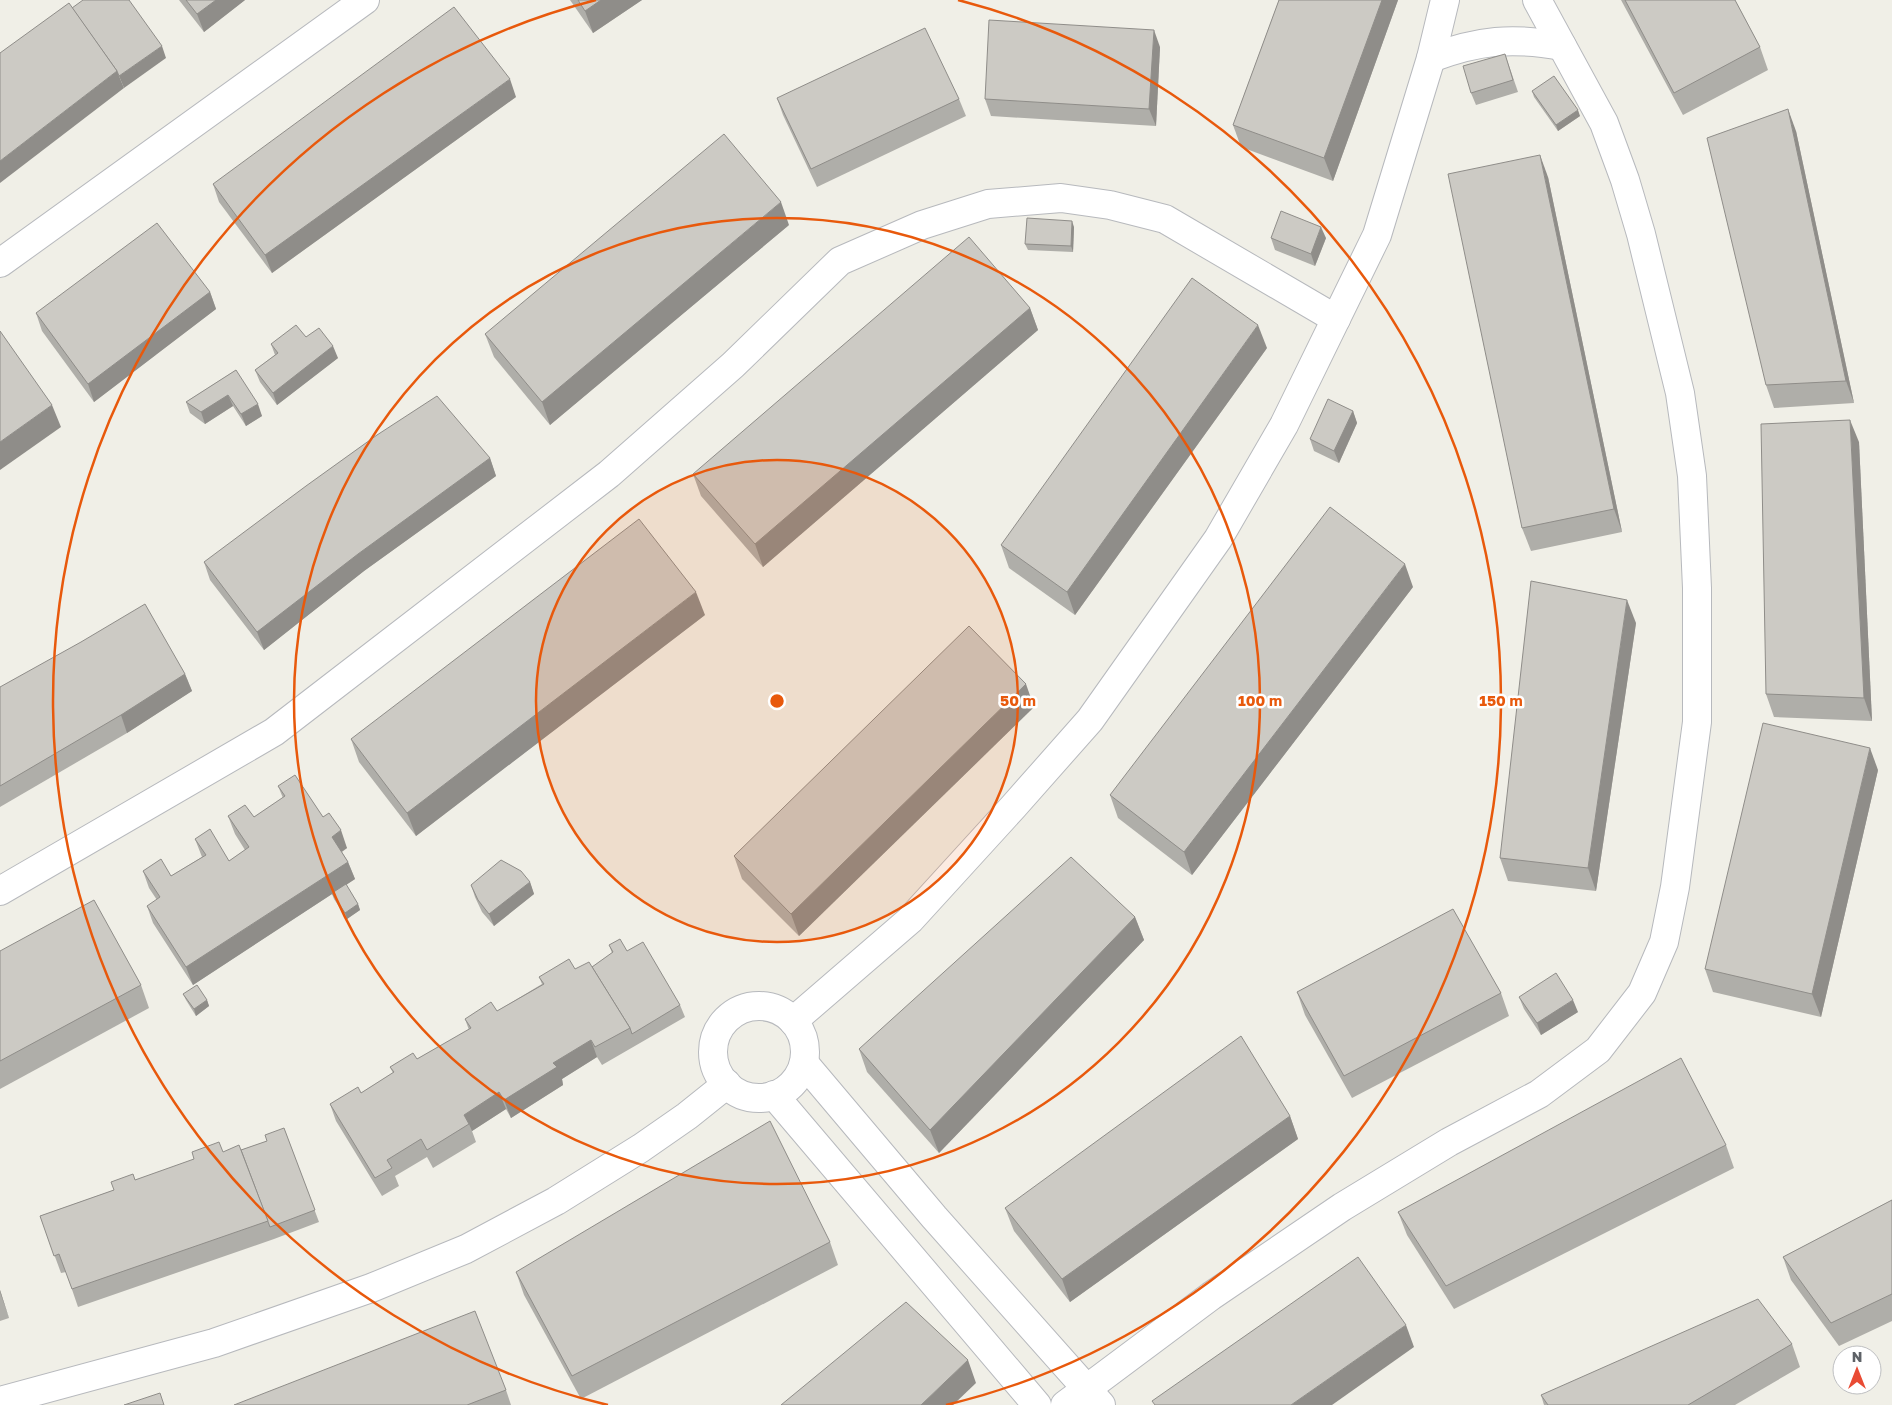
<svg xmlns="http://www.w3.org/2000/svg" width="1892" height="1405" viewBox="0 0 1892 1405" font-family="'Golos Text',sans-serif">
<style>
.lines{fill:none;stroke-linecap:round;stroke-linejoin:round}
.minor-casing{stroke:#b7b9bd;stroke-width:30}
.minor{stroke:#fff;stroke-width:28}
.wall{fill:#afaea9}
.shaded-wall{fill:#8f8d89}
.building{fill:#cccac4;stroke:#8f8d89}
.ring{fill:none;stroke:#e8590c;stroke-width:2.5}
.centre{fill:#e8590c;stroke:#fff;stroke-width:2.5}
.ring-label{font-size:15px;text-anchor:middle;font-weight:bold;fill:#e8590c;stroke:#fff;stroke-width:5;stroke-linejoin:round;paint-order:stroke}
</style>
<rect width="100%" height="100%" fill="#f0efe7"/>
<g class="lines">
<defs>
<g id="minor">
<path d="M1431,58c48,-18 81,-21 131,-12"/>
<path d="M0,263l365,-263"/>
<path d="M0,891l274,-159 335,-258 124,-109 107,-104 82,-36 66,-21 73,-6 49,7 55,14 171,100"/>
<circle cx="759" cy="1052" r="46"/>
<path d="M793,1021l117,-101 104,-114 76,-86 128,-181 66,-114 93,-190 54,-177 14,-58"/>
<path d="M804,1063l130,154 167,188"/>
<path d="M774,1095l263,310"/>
<path d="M0,1401l214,-58 157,-55 95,-39 90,-48 85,-53 46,-32 40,-32"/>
<path d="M1065,1405l146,-109 131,-89 107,-65 90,-48 59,-44 44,-57 22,-51 11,-55 22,-165v-134l-5,-112 -12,-83 -39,-159 -16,-54 -21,-57 -67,-123"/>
</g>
</defs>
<use href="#minor" class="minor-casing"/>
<use href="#minor" class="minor"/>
</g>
<g class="wall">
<path d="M179,0h66l-41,32z"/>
<path d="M570,0h72l-49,33z"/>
<path d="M1279,0h119l-65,181 -92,-34 -8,-22z"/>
<path d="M1621,0h114l25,47 8,23 -85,45z"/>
<path d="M1160,47l-4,79 -165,-10 -6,-17z"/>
<path d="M1505,54l13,38 -42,13 -5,-12z"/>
<path d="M1532,91l48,25 -22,15 -24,-34z"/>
<path d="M516,97l-244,176 -53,-71 -6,-18z"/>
<path d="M777,98l182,1 7,17 -149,71 -34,-72z"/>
<path d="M1796,131l58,272 -80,5 -8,-23z"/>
<path d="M1548,177l74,355 -91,19 -9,-23z"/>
<path d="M789,225l-239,200 -56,-68 -9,-23z"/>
<path d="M1074,227l-1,25 -45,-2 -3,-6z"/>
<path d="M1271,238h55l-11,28 -40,-16z"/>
<path d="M210,292l6,17 -122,93 -52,-71 -6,-18z"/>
<path d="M1030,308l8,22 -275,237 -62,-71 -8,-22z"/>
<path d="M306,337l32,21 -61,47 -17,-23 -5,-12 20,-15 -4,-11z"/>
<path d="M1267,348l-192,267 -66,-47 -8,-23z"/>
<path d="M236,370l26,46 -16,10 -13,-20 -28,18 -15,-11 -4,-11z"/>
<path d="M1353,411l4,12 -18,40 -25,-12 -4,-12z"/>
<path d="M1859,442l13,279 -98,-4 -8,-23z"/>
<path d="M490,458l6,18 -132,95 -100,79 -54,-70 -6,-18z"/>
<path d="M1413,587l-221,288 -74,-57 -8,-23z"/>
<path d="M705,615l-289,221 -57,-74 -8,-23z"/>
<path d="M1636,623l-40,268 -88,-10 -8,-23z"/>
<path d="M185,674l7,17 -65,42 -127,74v-120z"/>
<path d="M1034,707l-235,229 -57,-57 -8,-23z"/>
<path d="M1878,770l-57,247 -108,-25 -8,-23z"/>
<path d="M278,786l45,31 24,31 -5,4 6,10 7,17 -9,6 12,19 2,6 -13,9 -13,-20 -2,-5 -139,91 -40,-62 -6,-17 10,-6 -8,-12 -6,-17 28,5 31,-19 -7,-18 34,22 16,-11 -10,-16 -7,-18 26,1 29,-19z"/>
<path d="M530,882l4,12 -40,32 -12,-14 -7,-15 -4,-12z"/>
<path d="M1135,917l9,23 -205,213 -72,-81 -8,-23z"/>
<path d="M609,945l18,6 53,54 5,12 -83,48 -5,-8 -35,22 1,6 -52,33 -5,-9 -34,22 4,11 -43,26 -6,-11 -32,19 4,10 -17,10 -46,-75 -6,-17 31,-11 32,-20 -3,-6 27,-8 52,-29 -4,-11 32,-8 45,-27 -3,-7 36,-8 17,-2 20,-14z"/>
<path d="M0,951l141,34 8,23 -149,81z"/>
<path d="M1297,992l204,1 8,23 -157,82 -47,-83z"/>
<path d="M183,994l24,6 2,6 -13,10 -10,-16z"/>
<path d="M1519,997l59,15 -37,23 -17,-26z"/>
<path d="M1290,1116l8,23 -228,163 -56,-71 -9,-23z"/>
<path d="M284,1128l35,94 -45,17 -1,-2 1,2 -196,68 -12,-35 -5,1 -21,-57 74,-26 21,-10 88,-28 18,-2 26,-9z"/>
<path d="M1726,1145l8,23 -280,141 -47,-74 -9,-23z"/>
<path d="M1892,1200v121l-53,25 -48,-66 -8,-23z"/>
<path d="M830,1242l8,23 -257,134 -57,-104 -8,-23z"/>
<path d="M0,1290l9,28 -9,3z"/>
<path d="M1792,1344l8,23 -65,38h-191l-3,-10z"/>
<path d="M506,1390l5,15h-277z"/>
</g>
<g class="shaded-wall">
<path d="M216,0h29l-41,32 -7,-18z"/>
<path d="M601,0h41l-49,33 -8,-22z"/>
<path d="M1382,0h16l-65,181 -9,-23z"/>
<path d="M1154,30l6,17 -4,79 -7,-17z"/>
<path d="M162,46l4,12 -42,30 -5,-12z"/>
<path d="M117,71l7,17 -124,95v-22z"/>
<path d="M510,79l6,18 -244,176 -7,-18z"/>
<path d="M1788,109l8,22 58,272 -8,-22z"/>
<path d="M1578,110l2,6 -22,15 -2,-6z"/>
<path d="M1540,155l8,22 74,355 -8,-23z"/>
<path d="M781,202l8,23 -239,200 -8,-23z"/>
<path d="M1072,221l2,6 -1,25 -2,-6z"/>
<path d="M1321,227l5,11 -11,28 -4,-12z"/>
<path d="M210,292l6,17 -122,93 -6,-18z"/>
<path d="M1030,308l8,22 -275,237 -8,-23z"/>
<path d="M1258,325l9,23 -192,267 -8,-23z"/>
<path d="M333,346l5,12 -61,47 -4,-12z"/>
<path d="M228,395l5,11 -28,18 -4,-12z"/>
<path d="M258,404l4,12 -16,10 -5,-12z"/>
<path d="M52,405l9,22 -61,43v-28z"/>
<path d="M1353,411l4,12 -18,40 -5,-12z"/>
<path d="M1850,420l9,22 13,279 -8,-23z"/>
<path d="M490,458l6,18 -132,95 -100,79 -7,-18 101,-78z"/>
<path d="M1405,564l8,23 -221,288 -8,-23z"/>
<path d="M696,592l9,23 -289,221 -9,-23z"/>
<path d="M1627,600l9,23 -40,268 -8,-23z"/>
<path d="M185,674l7,17 -65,42 -6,-18z"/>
<path d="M1026,684l8,23 -235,229 -8,-22z"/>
<path d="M1870,748l8,22 -57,247 -9,-23z"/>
<path d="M341,830l6,18 -9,6 -6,-17z"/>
<path d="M348,862l7,17 -162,106 -7,-18z"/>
<path d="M530,882l4,12 -40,32 -5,-12z"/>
<path d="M358,904l2,6 -13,9 -2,-6z"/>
<path d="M1135,917l9,23 -205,213 -9,-23z"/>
<path d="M207,1000l2,6 -13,10 -2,-7z"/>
<path d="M1573,1000l5,12 -37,23 -4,-12z"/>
<path d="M591,1040l6,17 -35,22 1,6 -52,33 -7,-18 49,-37z"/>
<path d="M499,1092l7,17 -34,22 -3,-7 -5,-9z"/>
<path d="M1290,1116l8,23 -228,163 -8,-23z"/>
<path d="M0,1290l9,28 -9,-26z"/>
<path d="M1406,1325l8,22 -82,58h-41z"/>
<path d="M968,1360l8,23 -23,22h-32z"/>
</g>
<g class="building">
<path d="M83,0h46l33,46 -43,30 -2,-5 -45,-63z"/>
<path d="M186,0h30l-19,14z"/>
<path d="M578,0h23l-16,11z"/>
<path d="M1279,0h103l-58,158 -91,-33z"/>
<path d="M1625,0h110l25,47 -86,46z"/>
<path d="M69,3l48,68 -117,90v-108z"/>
<path d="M454,7l56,72 -245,176 -52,-71z"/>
<path d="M989,20l165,10 -5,79 -164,-10z"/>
<path d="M925,28l34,71 -148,70 -34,-71z"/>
<path d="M1505,54l8,26 -42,13 -8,-27z"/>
<path d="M1554,76l24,34 -22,15 -24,-34z"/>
<path d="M1788,109l58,272 -80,4 -59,-247z"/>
<path d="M724,134l57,68 -239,200 -57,-68z"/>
<path d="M1540,155l74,354 -92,19 -74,-354z"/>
<path d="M1281,211l40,16 -10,27 -40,-16z"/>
<path d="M1027,218l45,3 -1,25 -46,-2z"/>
<path d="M157,223l53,69 -122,92 -52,-71z"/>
<path d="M969,237l61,71 -275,236 -62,-70z"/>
<path d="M1192,278l66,47 -191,267 -66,-47z"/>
<path d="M296,325l10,12 13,-9 14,18 -60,47 -18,-23 23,-17 -7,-9z"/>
<path d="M0,331l52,74 -52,37z"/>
<path d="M236,370l22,34 -17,10 -13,-19 -27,17 -15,-10z"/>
<path d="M437,396l53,62 -132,96 -101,78 -53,-70 102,-76 71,-51z"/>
<path d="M1328,399l25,12 -19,40 -24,-12z"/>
<path d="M1850,420l14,278 -98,-4 -5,-270z"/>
<path d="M1330,507l75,57 -221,288 -74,-57z"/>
<path d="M639,519l57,73 -289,221 -56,-74z"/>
<path d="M1531,581l96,19 -39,268 -88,-10z"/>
<path d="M145,604l40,70 -64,41 -121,71v-99l81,-45z"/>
<path d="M969,626l57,58 -235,230 -57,-58z"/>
<path d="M1763,723l107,25 -58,246 -107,-25z"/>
<path d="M295,775l28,42 6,-4 12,17 -9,7 16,25 -162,105 -39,-61 13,-9 -17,-26 18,-12 10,17 35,-21 -11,-16 15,-10 19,32 20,-14 -21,-31 17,-11 9,12 31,-21 -7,-10z"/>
<path d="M1071,857l64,60 -205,213 -71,-81z"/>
<path d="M501,860l20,11 9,11 -41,32 -11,-14 -7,-15z"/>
<path d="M346,884l12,20 -13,9 -13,-20z"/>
<path d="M94,900l47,85 -141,76v-110z"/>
<path d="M1453,909l48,84 -157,83 -47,-84z"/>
<path d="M620,939l7,12 16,-9 37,63 -48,29 -2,-6 -38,-61 21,-15 -4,-7z"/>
<path d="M569,959l6,10 14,-7 41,66 -35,19 -4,-7 -38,23 4,4 -53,33 -5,-8 -35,23 5,9 -42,26 -6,-11 -34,21 5,8 -17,10 -45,-74 28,-17 3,6 33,-21 -4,-5 23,-14 4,6 54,-31 -6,-9 26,-17 6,9 47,-27 -5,-7z"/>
<path d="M1556,973l17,27 -36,23 -18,-26z"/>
<path d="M197,985l10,15 -13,9 -11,-15z"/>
<path d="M1241,1036l49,80 -228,163 -57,-71z"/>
<path d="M1681,1058l45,87 -280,141 -48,-74z"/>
<path d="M770,1121l60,121 -258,134 -56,-104z"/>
<path d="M284,1128l31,82 -45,17 -29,-77 26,-9 -2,-6z"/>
<path d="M219,1142l4,10 16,-7 29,76 -196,68 -13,-35 -5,2 -14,-40 74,-26 -3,-8 22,-8 2,6 59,-21 -2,-7z"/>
<path d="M1892,1200v94l-61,29 -48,-66z"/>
<path d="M1358,1257l48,68 -115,80h-136l-3,-4z"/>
<path d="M1758,1299l34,45 -104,61h-140l-7,-10z"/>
<path d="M906,1302l62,58 -47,45h-140z"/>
<path d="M475,1311l31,79 -39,15h-233z"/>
<path d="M160,1393l4,12h-40z"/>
</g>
<circle cx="777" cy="701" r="241" fill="#e8590c" fill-opacity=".12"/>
<g class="ring">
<circle cx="777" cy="701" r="241"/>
<circle cx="777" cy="701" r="483"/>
<path d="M608 1405A724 724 0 0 1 596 0M958 0A724 724 0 0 1 946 1405"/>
</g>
<circle cx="777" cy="701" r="8" class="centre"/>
<g class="ring-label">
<text x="1018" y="706">50 m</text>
<text x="1260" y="706">100 m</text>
<text x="1501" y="706">150 m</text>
</g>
<g transform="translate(1857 1370)"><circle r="24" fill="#ffffff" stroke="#bfc0c2"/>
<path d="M0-4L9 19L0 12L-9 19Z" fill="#e94b34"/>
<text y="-8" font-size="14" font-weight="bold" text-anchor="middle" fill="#5e6267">N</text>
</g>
</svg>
